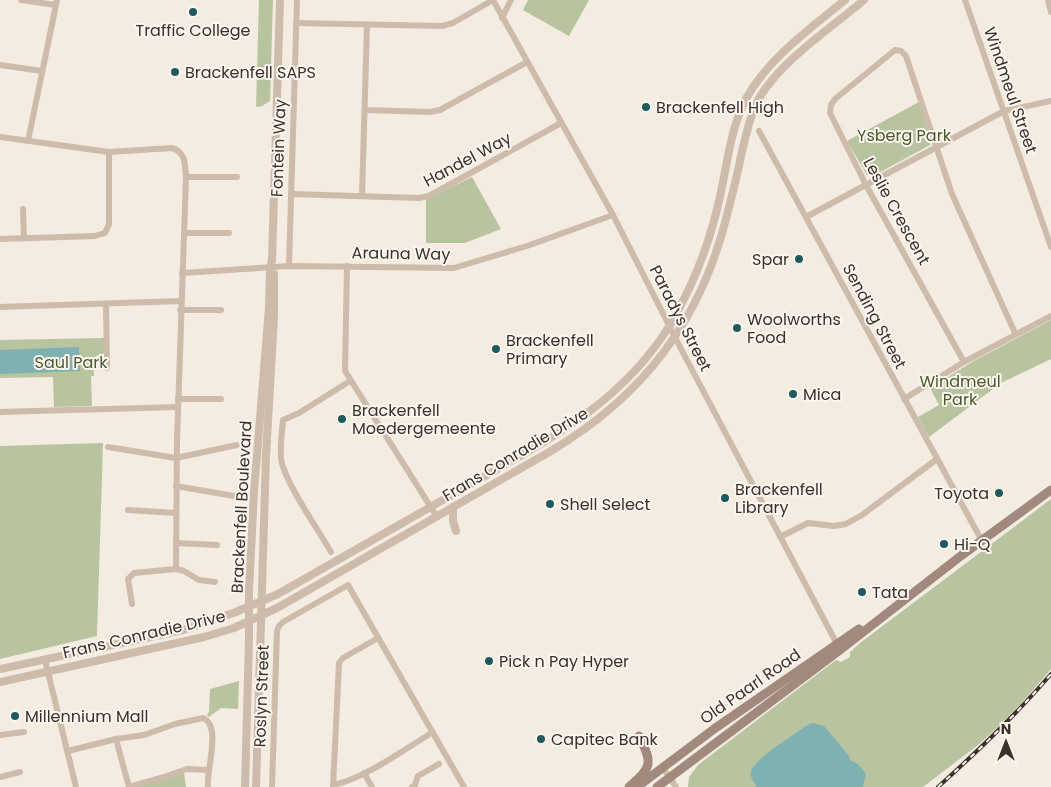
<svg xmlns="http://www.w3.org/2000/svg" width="1051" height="787" viewBox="0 0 1051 787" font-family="Poppins,sans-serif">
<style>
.green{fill:#b8c4a0}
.water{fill:#7fb0b2}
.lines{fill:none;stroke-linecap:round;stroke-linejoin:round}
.minor{stroke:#cdbbac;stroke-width:6}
.tertiary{stroke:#cdbbac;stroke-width:8}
.secondary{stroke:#a18a7d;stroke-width:9}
.rail-casing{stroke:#3b302b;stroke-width:4}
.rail{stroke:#fbf5ee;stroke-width:2;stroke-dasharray:5.5;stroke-linecap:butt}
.poi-dot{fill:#1f5a5e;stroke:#fbf5ee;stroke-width:2}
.labels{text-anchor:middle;stroke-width:4;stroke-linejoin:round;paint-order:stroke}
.poi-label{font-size:16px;fill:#3b302b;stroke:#fbf5ee;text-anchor:start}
.street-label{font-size:16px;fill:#3b302b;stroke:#fbf5ee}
.park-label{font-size:16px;fill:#4a5a2e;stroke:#fbf5ee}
</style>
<rect width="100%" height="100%" fill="#f4ebe1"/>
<g class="green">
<path d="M259,0h14l-3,101 -8,5 -6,1z"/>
<path d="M528,0h61l-20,36 -46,-26z"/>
<path d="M919,102l12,37 -1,6 -55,30h-8l-20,-34z"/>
<path d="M472,177l29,52 -36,14h-39v-43z"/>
<path d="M1051,320v39l-50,24 -72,54 -11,-20 21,-12 -9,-17 42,-26z"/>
<path d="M104,338v15l-2,2 -6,1 -3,3 1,17h-3l1,30 -38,1 -1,-30 -53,1v-38z"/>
<path d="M103,443l-6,193 -97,23v-213z"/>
<path d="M1051,499v170l-24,28 -26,27 -23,21 -55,42h-235l1,-10 9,-12 138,-105 5,2 9,-5v-5l10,-9z"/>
<path d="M239,681l-1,28 -17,-1 -12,9 -2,-2 2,-3 1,-23z"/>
<path d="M184,773l2,14h-48z"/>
</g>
<g class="water">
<path d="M79,347l1,24 -80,3v-24z"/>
<path d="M814,723l10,3 25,30 1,4 8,4 8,10 -3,13h-106c-3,-5 -7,-9 -6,-15 1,-12 47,-40 58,-48z"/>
</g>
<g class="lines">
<g class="minor">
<path d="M21,0l35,5"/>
<path d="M965,0l86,247"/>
<path d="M1048,0l3,12"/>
<path d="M502,18l9,-18"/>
<path d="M296,23l146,3 11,-3 40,-23 120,215 67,132 158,299"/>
<path d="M0,65l42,6"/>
<path d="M365,110l65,2 10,-2 87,-48"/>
<path d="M759,131l223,410"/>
<path d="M0,137l109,15 63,-4c14,4 13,17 14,29l-9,264 -1,128"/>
<path d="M28,141l29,-141"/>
<path d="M186,177h51"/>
<path d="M291,194l128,4 10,-2 132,-73"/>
<path d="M362,196l5,-171"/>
<path d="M23,209l1,29"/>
<path d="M806,217l198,-106 47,-10"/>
<path d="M184,233h45"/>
<path d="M0,239l95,-3 10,-3 4,-9v-72"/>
<path d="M289,266l8,-266"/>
<path d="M347,266l-2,105 92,146"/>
<path d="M182,273l107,-7 165,2 73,-22 86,-31"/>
<path d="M106,304l1,64"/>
<path d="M0,307l181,-6"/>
<path d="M180,310h41"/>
<path d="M964,362l-98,-177 -36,-72 1,-8 4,-6 60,-49 6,1 5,5 46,138 63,139"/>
<path d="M178,399h43"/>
<path d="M904,399l60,-37 87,-46"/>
<path d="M0,412l178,-5"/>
<path d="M108,447l68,11 61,-13"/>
<path d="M176,486l58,10"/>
<path d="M128,510l48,3"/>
<path d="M780,537l28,-14 26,3 12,-2 16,-9 75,-56"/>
<path d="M176,543l41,2"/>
<path d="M331,552c-13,-23 -46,-69 -50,-93 -1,-13 1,-27 2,-39l16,-7 51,-32"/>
<path d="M132,604l-4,-25 6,-6 42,-4 8,2 15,9 16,2"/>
<path d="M45,660l31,127"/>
<path d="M0,735l24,-3"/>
<path d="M116,739l13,48"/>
<path d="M68,751l48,-12 28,-4 31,-11 28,-6c19,8 3,52 5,69"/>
<path d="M663,768l13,19"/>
<path d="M364,773l8,14"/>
<path d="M0,777l20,-5"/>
<path d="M333,785c31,-6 72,-36 100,-53"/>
<path d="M129,787l35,-10 23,-8 21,1"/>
<path d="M272,787l5,-156 2,-5 4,-4 65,-37 116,202"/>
<path d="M333,787l6,-124 4,-5 35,-20"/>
<path d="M412,787l3,-2 3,-9 21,-12"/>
</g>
<g class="tertiary">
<path d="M453,507v14l3,10"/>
<path d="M0,669l183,-39 53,-18 42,-18c61,-35 123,-70 184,-105 80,-46 157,-82 208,-164 23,-39 39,-80 49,-124 8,-34 11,-73 28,-104 23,-40 63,-68 98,-97"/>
<path d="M0,682l204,-45 30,-9 43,-20 274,-157c92,-55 150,-130 176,-236 5,-19 10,-39 14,-59 5,-21 9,-42 20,-61 23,-36 70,-67 103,-95"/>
<path d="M245,787l4,-148v-48l5,-99 15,-184 1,-40 2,-8 8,-260"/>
<path d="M256,787l10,-331 8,-139v-43"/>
</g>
<g class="secondary">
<path d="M629,787c23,-20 24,-23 10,-51"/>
<path d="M637,787l77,-58 145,-100"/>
<path d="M657,787l183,-137 122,-95 89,-65"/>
</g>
<defs>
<path id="rail" d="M938,787c40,-36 78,-72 113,-113"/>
</defs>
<use href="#rail" class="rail-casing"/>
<use href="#rail" class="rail"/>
</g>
<g class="poi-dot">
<circle cx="193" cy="12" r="5"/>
<circle cx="175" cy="72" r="5"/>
<circle cx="646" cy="107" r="5"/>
<circle cx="799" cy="259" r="5"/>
<circle cx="737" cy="328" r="5"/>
<circle cx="496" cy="349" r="5"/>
<circle cx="793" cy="394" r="5"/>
<circle cx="342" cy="419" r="5"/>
<circle cx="999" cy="493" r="5"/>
<circle cx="725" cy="498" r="5"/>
<circle cx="550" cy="504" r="5"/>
<circle cx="944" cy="544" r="5"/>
<circle cx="862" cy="592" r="5"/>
<circle cx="489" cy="661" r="5"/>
<circle cx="15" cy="716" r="5"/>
<circle cx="541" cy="739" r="5"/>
</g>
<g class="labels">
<g class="poi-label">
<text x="193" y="36" text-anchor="middle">Traffic College</text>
<text x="185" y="78">Brackenfell SAPS</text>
<text x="656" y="113">Brackenfell High</text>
<text x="789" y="265" text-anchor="end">Spar</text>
<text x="747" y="325">Woolworths<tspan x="747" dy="18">Food</tspan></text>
<text x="506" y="346">Brackenfell<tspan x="506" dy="18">Primary</tspan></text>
<text x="803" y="400">Mica</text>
<text x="352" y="416">Brackenfell<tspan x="352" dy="18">Moedergemeente</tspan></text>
<text x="735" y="495">Brackenfell<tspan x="735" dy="18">Library</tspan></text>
<text x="989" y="499" text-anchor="end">Toyota</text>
<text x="560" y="510">Shell Select</text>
<text x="954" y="550">Hi-Q</text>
<text x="872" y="598">Tata</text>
<text x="499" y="667">Pick n Pay Hyper</text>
<text x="25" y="722">Millennium Mall</text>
<text x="551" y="745">Capitec Bank</text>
</g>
<g class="street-label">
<text transform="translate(1011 90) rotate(71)" y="6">Windmeul Street</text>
<text transform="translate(278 148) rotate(-88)" y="6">Fontein Way</text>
<text transform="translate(467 159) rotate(-28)" y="6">Handel Way</text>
<text transform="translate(897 211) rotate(61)" y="6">Leslie Crescent</text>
<text transform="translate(401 253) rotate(1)" y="6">Arauna Way</text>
<text transform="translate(875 316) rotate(62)" y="6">Sending Street</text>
<text transform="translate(681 318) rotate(63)" y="6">Paradys Street</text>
<text transform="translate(515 454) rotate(-31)" y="6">Frans Conradie Drive</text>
<text transform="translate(241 507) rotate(-87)" y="6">Brackenfell Boulevard</text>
<text transform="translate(144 634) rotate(-13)" y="6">Frans Conradie Drive</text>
<text transform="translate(750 686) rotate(-35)" y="6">Old Paarl Road</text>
<text transform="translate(261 696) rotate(-88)" y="6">Roslyn Street</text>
</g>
<g class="park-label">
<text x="904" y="141">Ysberg Park</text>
<text x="71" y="368">Saul Park</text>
<text x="960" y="387">Windmeul<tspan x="960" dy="18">Park</tspan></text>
</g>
</g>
<g transform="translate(1006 742)" stroke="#fbf5ee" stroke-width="4" paint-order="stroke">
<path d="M0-4L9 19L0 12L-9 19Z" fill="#3b302b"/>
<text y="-8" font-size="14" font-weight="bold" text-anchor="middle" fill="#3b302b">N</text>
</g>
</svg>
